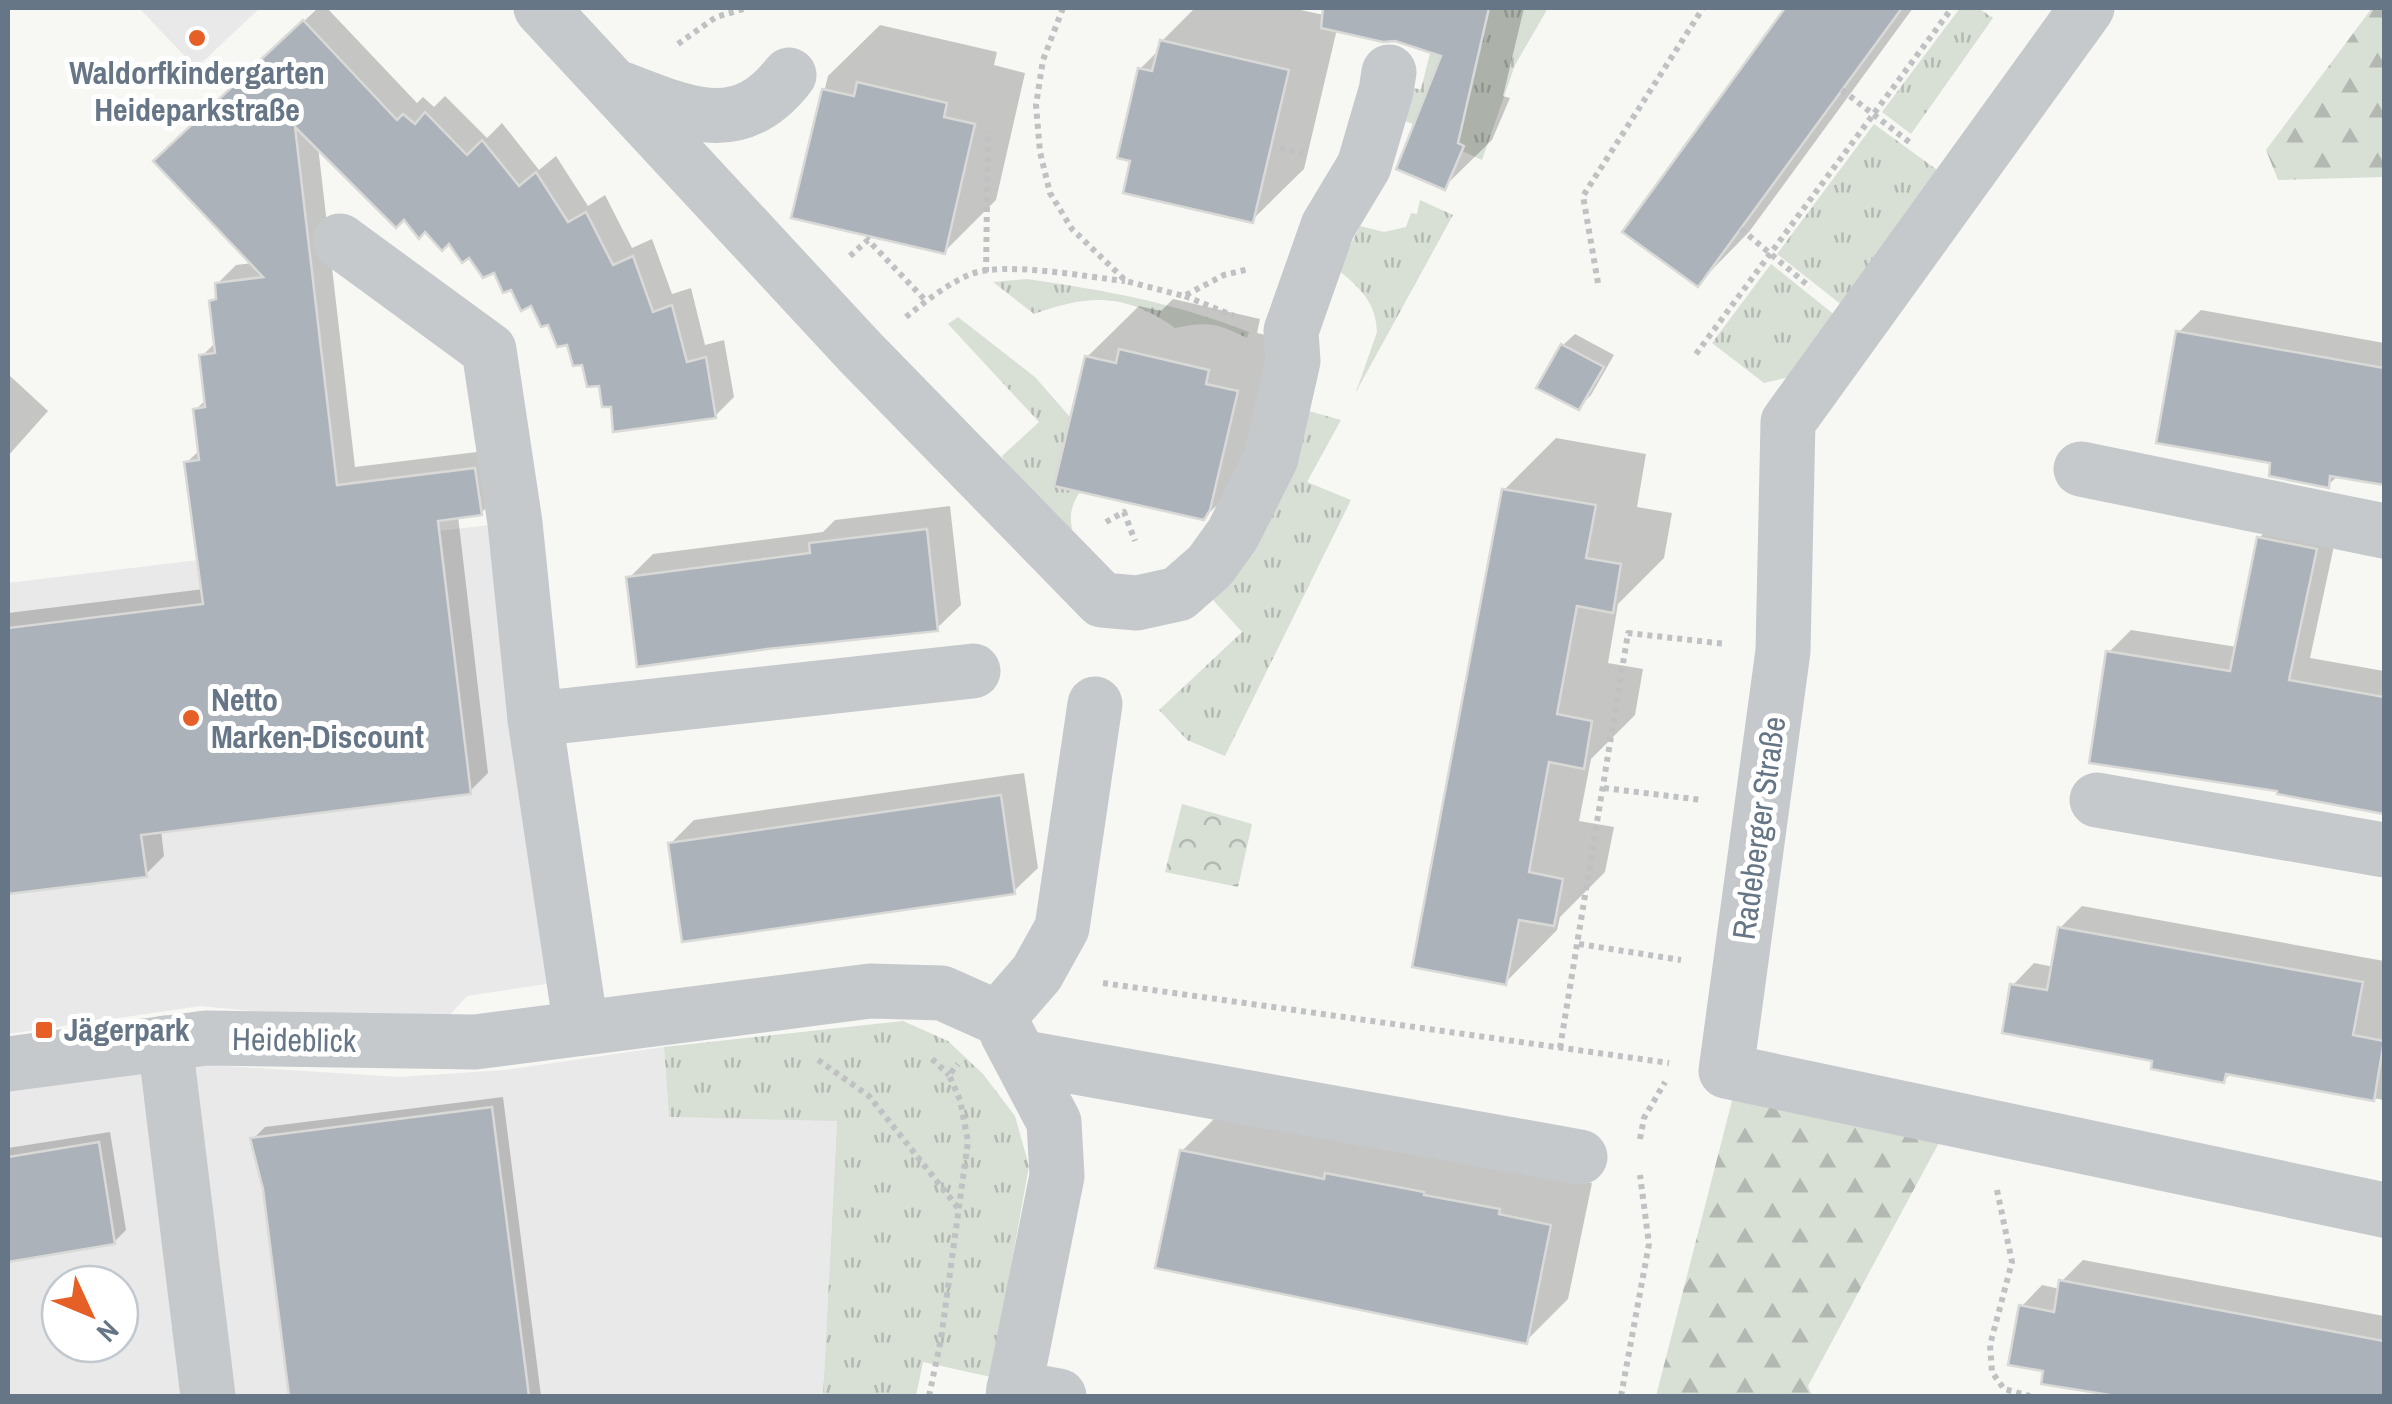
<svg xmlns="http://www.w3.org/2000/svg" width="2392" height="1404" viewBox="0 0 2392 1404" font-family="'Archivo Narrow',sans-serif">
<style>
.built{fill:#e8e9e8;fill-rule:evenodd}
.grass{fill:url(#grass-tufts)}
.forest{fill:url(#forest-firs)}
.park{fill:url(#park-crowns)}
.shadow{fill:#0003}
.building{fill:#abb2b9;stroke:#d9d9d7;stroke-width:2.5}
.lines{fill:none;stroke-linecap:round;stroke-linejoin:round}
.path{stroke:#bfc1c3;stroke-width:6;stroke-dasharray:5 5;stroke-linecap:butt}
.minor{stroke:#c5c9cc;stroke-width:55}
.poi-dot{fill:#e65f26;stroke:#fff;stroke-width:4}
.labels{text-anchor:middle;stroke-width:10;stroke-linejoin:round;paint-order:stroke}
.poi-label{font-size:32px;font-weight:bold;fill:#667686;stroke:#fff;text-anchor:start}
.street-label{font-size:32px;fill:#667686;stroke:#fff}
</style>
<defs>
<pattern id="grass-tufts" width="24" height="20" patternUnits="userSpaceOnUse" patternTransform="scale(2.5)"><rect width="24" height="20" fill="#d8dfd5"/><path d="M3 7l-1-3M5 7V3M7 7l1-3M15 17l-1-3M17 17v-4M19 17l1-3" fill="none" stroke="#b3b9b2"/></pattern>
<pattern id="forest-firs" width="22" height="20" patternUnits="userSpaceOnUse" patternTransform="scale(2.5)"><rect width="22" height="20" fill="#d8dfd5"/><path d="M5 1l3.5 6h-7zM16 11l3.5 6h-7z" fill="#b3b9b2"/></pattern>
<pattern id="park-crowns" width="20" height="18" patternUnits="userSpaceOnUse" patternTransform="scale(2.5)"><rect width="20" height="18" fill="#d8dfd5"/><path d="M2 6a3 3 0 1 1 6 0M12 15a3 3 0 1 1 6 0" fill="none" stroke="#b3b9b2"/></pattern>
</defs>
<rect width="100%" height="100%" fill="#f7f8f4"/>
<g class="built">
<path d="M139,8h121l-64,60z"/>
<path d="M489,525l64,458 -86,13 -20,22 -89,4 -157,-16 -193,28v-451z"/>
<path d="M664,1047l5,70 168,3 -14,276h-815v-307l187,-25 204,13 105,-7zM60,1284h60v60h-60z"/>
</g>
<g class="grass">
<path d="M1489,8h59l-33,57 -33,95 -20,-9 2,-6 -59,-24 5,-33 11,1 9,-36 46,10z"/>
<path d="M1960,8h18l15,10 -82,116 -29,-22z"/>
<path d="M1874,124l66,48 -97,134 -66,-52z"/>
<path d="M1420,200l33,15 -97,177 21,-60c-1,-30 -17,-44 -39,-62l22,-44 24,6 22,-5 5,-14 6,1z"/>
<path d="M1771,264l65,52 -46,61 -26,6 -52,-40z"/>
<path d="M1027,279c82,12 144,23 222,53l-2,6c-30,-15 -39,-17 -72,-10 -50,-35 -85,-34 -141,-14l-41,-32z"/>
<path d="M958,317l77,60 35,40 -16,68 26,7c-8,12 -11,22 -8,37l-6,3 -61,-69 -3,-7 37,-34 -91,-98z"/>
<path d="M1305,410l36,10 -34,62 44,18 -126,256 -38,-16 -28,-30 83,-78 -37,-41z"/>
<path d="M903,1021l45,20 35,33 32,42 14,50 -38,211 -68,-15 -7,34h-93l14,-275 -168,-4 -5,-70z"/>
</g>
<g class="forest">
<path d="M2372,8h12v169l-106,3 -12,-30z"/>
<path d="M1733,1097l208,42 -133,247 4,10h-156z"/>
</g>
<path class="park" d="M1182,804l70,20 -14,63 -73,-15z"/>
<g class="shadow">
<path d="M318,8h9l90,95 6,-6 11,10 11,-11 42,42 15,-15 37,47 17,-14 32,50 17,-11 27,53 20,-9 20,55 19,-6 14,57 19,-5 10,57 -19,19 -102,-12 -12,-21 -32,-41 -74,-73 -45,-29 -46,-23 -86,-71 37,321 138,-17 7,44 -19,19 -23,3 30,257 -19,19 -308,38 3,26 -18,18 -138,17v-278l196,-24 -18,-126 14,-13 -5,-40 12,-11 -5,-43 14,-14 -5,-40 7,-7 -1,-11 19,-19 17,-2 -78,-121z"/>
<path d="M1195,8h97l36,8 2,-8h194l-21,88 7,2 -18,42 -48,47v-133l-49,-15 -58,-10 -33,140 -52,51 -119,-61 7,-90 19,-19 3,-9z"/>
<path d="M1788,8h125l-164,224 -51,52 -73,-52z"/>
<path d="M880,25l117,27 -3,13 31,8 -29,127 -52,52 -150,-36 34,-140z"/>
<path d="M1173,299l87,20 -3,14 31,7 -32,126 -52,52 -117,-161 52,-51 22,5z"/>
<path d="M2201,310l183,33v140l-45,-8 -11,10 -55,-24 -94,-129z"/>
<path d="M1575,334l39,21 -23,40 -12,12 -16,-62z"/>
<path d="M8,374l40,37 -40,45z"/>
<path d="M1556,438l90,16 -9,53 35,6 -8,45 -46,46 -10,59 35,6 -8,46 -44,44 -12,62 35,6 -9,45 -45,45 -3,13 -51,52 -2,-492z"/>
<path d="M950,506l11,99 -24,23 -308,-50 24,-24 170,-22 12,-12z"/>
<path d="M2282,516l56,11 -28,131 74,13v140l-104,-19 -171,-140 22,-22 106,17 22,-109z"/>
<path d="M1024,773l14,95 -24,23 -344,-47 24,-24z"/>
<path d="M2082,906l302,55v139l-153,-27 -8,8 -68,-22 -142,-74 21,-22 20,4 6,-39z"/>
<path d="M503,1097l38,299h-249l-27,-207 -12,-50 12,-12z"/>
<path d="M1224,1109l368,74 -24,116 -42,42 -344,-190z"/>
<path d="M110,1132l16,98 -12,12 -106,17v-111z"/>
<path d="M2083,1260l301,56v80h-259l-81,-14 2,-13 -25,-62 21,-22 18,4 2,-8z"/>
</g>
<g class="building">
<path d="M1323,8h166l-31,135 6,3 -19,44 -49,-21 45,-113 -46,-15 -12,1 -62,-14z"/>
<path d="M1785,8h117l-204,279 -76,-55z"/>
<path d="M303,20l94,100 6,-6 12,10 10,-12 42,43 15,-15 37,46 17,-14 32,50 18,-10 27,53 20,-9 20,56 19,-7 15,57 19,-5 10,61 -103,14 -2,-25h-9l-3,-21 -12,1 -5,-22 -9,1 -6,-21 -10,2 -9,-22 -7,2 -10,-21 -10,5 -10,-21 -8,3 -9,-20 -11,5 -14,-20 -7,5 -13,-19 -7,7 -17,-19 -6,7 -15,-19 -8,8 -101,-101 42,358 138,-17 7,47 -44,6 33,273 -330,41 6,42 -139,17v-266l195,-24 -19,-142 15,-2 -6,-51 12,-2 -6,-52 16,-2 -6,-52 7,-2 -1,-16 48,-6 -110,-116z"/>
<path d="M1160,40l129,30 -36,153 -130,-30 7,-32 -13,-3 21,-90 14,3z"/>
<path d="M857,82l90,21 -3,14 31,7 -30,130 -154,-36 31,-129 32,7z"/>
<path d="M2176,331l208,37v117l-54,-9 -1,12 -60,-12 1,-13 -114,-20z"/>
<path d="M1561,344l43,23 -25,43 -43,-22z"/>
<path d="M1119,349l90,21 -3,14 32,7 -28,119 -6,10 -150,-34 31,-130 31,7z"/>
<path d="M1502,489l94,16 -10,53 35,6 -8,49 -36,-7 -20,108 35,7 -8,48 -35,-7 -20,110 34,7 -9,47 -35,-6 -13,65 -94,-18z"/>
<path d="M927,529l11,102 -171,18 -130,18 -11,-90 184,-24 -1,-10z"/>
<path d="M2257,537l60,12 -28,131 95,17v117l-107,-20v-3l-188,-28 17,-112 124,20z"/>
<path d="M1001,795l14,99 -333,48 -14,-99z"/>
<path d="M2058,927l305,55 -10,53 31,6 -10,60 -148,-27 -2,9 -73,-14 1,-8 -150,-28 8,-49 37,6z"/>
<path d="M492,1107l37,289h-240l-26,-207 -13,-51z"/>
<path d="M99,1142l16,102 -107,18v-105z"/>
<path d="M1180,1150l144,29 1,-6 99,19v3l76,14 -1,5 52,11 -24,119 -372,-76z"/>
<path d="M2059,1280l325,61v55h-268l-75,-12 2,-13 -35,-6 11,-60 35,7z"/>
</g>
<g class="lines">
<g class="path">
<path d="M1063,8l-20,52 -7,45 4,47 10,41 22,36 54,52 58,15 40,-21 25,-6"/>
<path d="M678,44l38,-27 31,-9"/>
<path d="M1842,90l71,55"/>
<path d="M1280,148l23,5"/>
<path d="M1741,229l69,58"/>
<path d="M850,256l18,-16 58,61"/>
<path d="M986,272l2,-141"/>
<path d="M1598,283l-15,-87 120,-188"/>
<path d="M1185,296l49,20"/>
<path d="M906,317c20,-16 41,-33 65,-43 35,-13 115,3 154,7"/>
<path d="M1696,354l256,-346"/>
<path d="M1106,522l18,-10 11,29"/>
<path d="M1604,788l98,12"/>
<path d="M1579,944l102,16"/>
<path d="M1103,983l566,80"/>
<path d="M1560,1048l68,-415 98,11"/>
<path d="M932,1059l17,16"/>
<path d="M818,1060l51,36 90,113"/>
<path d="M1640,1139l4,-21 21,-36"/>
<path d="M1997,1190l15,72 -22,83 2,27 12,17 26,7"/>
<path d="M929,1396l12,-57 27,-198 -8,-41 -11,-25 9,-11"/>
<path d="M1621,1396l28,-152 -9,-69"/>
</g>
<g class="minor">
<path d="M541,8l320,345 241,247 35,3 41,-9 32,-28 23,-32 38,-76 22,-97 -2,-30 37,-105 36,-60 22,-75 3,-19"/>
<path d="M2087,8l-299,414 -5,229 -57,420 658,139"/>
<path d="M622,89c64,24 117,51 167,-14"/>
<path d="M340,241l149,109 26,173 20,196 46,309"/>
<path d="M2081,469l303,62"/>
<path d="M535,719l438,-48"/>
<path d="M2097,800l287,50"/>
<path d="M998,1018l39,-45 25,-45 33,-224"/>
<path d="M1007,1033l47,89 3,54 -44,220"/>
<path d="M165,1043l43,353"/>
<path d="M1020,1057l560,100"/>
<path d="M8,1064l198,-26 269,4 395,-51 72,2 56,25"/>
<path d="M1014,1388l45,8"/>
</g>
</g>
<g class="poi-dot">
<circle cx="197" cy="38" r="10"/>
<circle cx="191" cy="718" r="10"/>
<rect x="34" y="1020" width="20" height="20" rx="5"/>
</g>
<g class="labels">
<g class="poi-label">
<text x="197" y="84" text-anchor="middle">Waldorfkindergarten<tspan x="197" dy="37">Heideparkstraße</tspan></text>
<text x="211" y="711">Netto<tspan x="211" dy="37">Marken-Discount</tspan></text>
<text x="64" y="1041">Jägerpark</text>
</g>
<g class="street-label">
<text transform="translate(1759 828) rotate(-82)" y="11">Radeberger Straße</text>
<text transform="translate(294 1040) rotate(1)" y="11">Heideblick</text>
</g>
</g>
<rect width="2392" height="1404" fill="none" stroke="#667686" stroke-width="20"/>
<g transform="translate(90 1314) rotate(134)"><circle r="48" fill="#ffffff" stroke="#c2c8cf" stroke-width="2.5"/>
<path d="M0-8L18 38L0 25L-18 38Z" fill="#e65f26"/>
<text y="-15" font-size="28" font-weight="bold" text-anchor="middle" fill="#667686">N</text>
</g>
</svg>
